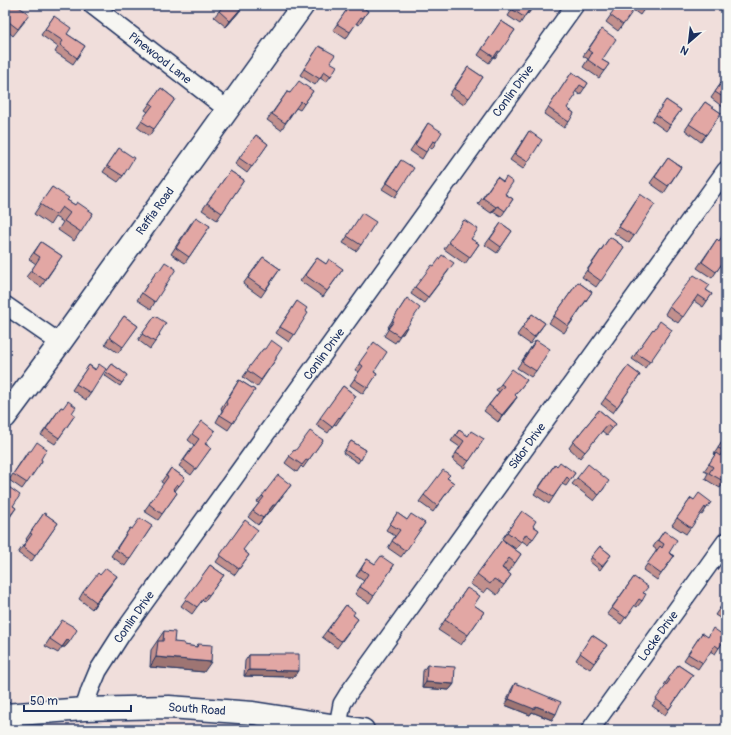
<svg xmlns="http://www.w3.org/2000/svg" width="731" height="735" viewBox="0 0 731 735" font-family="Pangolin,sans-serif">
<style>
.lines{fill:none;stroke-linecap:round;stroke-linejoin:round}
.minor-casing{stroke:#1b2f5e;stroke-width:20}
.major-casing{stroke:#1b2f5e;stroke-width:25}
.minor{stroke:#f6f6f2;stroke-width:17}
.major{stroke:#f6f6f2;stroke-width:22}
.wall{fill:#c2908d;stroke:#1b2f5e}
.shaded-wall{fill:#9e7573;stroke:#1b2f5e}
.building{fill:#e2a7a4;stroke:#1b2f5e}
.labels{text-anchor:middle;stroke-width:4;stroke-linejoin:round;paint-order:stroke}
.street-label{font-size:12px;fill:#1b2f5e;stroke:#f6f6f2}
</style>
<rect width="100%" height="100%" fill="#f0dedb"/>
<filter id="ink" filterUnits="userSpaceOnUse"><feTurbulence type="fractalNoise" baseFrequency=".025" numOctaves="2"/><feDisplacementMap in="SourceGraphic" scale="8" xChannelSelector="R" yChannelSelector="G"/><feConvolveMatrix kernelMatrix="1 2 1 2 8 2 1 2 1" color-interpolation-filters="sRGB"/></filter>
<g filter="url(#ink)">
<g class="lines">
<defs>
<g id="minor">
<path d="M92,5l136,105"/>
<path d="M5,305l55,38"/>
<path d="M84,709l6,-19 8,-19 23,-36 454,-630"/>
<path d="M338,725l4,-21 8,-13 376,-521"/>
<path d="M590,730l136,-189"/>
</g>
<g id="major">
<path d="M5,417l55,-74 243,-338"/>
<path d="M5,715l79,-6 85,-2 84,6 110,17"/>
</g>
</defs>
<use href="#minor" class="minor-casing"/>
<use href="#major" class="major-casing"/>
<use href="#minor" class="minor"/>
<use href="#major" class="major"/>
</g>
<g class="wall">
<path d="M5,5l20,16 -12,15 -8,-7z"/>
<path d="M350,5l18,6 -9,14 -3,-2 -10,16 -13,-9z"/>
<path d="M515,5h19l-6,9 -1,-1 -7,11 -12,-8z"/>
<path d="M618,5h29l-7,10 -7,-5 -15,21 -12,-9z"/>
<path d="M219,11l20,1 -13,15 -12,-10z"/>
<path d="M54,16l13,18 18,12 -12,18 -18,-12 3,-5 -17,-12z"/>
<path d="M501,21l14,9 -20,28 -2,-1 -4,6 -11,-8z"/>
<path d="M602,29v31l7,4 -10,14 -16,-11 5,-8 -5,-3z"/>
<path d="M315,52l16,24 -5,6 -6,-4 -5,7 -15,-10z"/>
<path d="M468,67l15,10 -19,28 -15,-10z"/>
<path d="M572,72l16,11 -8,12 -5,-4 -1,3 -7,14 7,5 -10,15 -20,-14z"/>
<path d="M726,76v29l-2,3 -13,-10z"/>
<path d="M161,88l14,11 -26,37 -12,-9 11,-15 -3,-2z"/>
<path d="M313,91l-13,19 -4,-2 -15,22 -14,-10 20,-28 3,1z"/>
<path d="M666,100l15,10 -15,21 -14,-10z"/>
<path d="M705,102l16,11 -20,29 -16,-12z"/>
<path d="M428,123l8,19 -4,7 -3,-2 -7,12 -12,-8z"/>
<path d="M529,131l-1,31 -5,7 -13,-9z"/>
<path d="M256,135l12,9 -21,29 -12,-9z"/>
<path d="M119,148l4,28 -5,6 -15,-10z"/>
<path d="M668,158l13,9 -17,26 -14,-10z"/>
<path d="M401,160l-2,31 -4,6 -13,-8z"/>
<path d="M230,171l14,9 -27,40 -15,-10z"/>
<path d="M497,177l6,4 2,13 8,5 -12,18 -8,-5 -2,1 -13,-9z"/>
<path d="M52,187l15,13 8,5 18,8 -19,28 -16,-11 5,-8 -8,-5 -5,8 -16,-11z"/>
<path d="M636,200l-2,36 -5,7 -15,-10z"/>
<path d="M358,220l3,25 -5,6 -13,-8z"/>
<path d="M464,220l7,19 8,5 -14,20 -21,-15z"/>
<path d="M191,223l19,3 -25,37 -14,-9z"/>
<path d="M501,223l11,8 -15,22 -12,-8z"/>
<path d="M726,231v37l-5,-3 -9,13 -15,-10 20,-29 2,2z"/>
<path d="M610,237l14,10 -28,40 -14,-10z"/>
<path d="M41,242l21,14 -21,31 -15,-10 10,-13 -7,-5z"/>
<path d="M263,257l17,12 -19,28 -18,-13z"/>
<path d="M317,258l9,6 17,5 -20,28 -23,-16z"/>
<path d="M434,266l15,4 -25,33 -13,-9 4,-7z"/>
<path d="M157,271l-2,31 -4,7 -14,-9z"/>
<path d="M578,282l14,10 -28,41 -15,-10z"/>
<path d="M706,290l6,4 -9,13 -9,-6 -16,22 -13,-9 4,-7z"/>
<path d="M407,298l-4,36h-2l-6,9 -11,-7 5,-8 -1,-1z"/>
<path d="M297,301l8,10 -11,24 -5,7 -13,-9z"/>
<path d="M532,314l13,9 -15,21 -13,-9z"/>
<path d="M124,316l14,10 -20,27 -13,-9z"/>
<path d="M155,316l4,18 1,1 -10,14 -12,-9z"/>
<path d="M653,329l1,1h18l-27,38 -13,-9z"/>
<path d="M536,340v31l-5,6 -14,-9z"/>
<path d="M374,342v30l3,2 -14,20 -13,-9 9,-13 -4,-2z"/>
<path d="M263,349l13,8v2l-19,28 -14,-10z"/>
<path d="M112,364l15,11 -7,11 -16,-11z"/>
<path d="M89,365l6,4 -4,24 -5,7 -14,-10z"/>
<path d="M628,366l12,9 -27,38 -12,-9z"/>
<path d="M239,380l16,10 -27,40 -12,-8 6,-11 -1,-3z"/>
<path d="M527,380l-12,15 2,2 -19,25 -14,-11 15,-19 -3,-2 5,-6z"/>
<path d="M343,386l13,10 -20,29 -2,-1 -6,9 -12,-8z"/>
<path d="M61,407l14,8 -20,29 -14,-9z"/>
<path d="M599,410l17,14 -9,11 -5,-4 -22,27 -11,-10 4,-6z"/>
<path d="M202,421l4,23 5,4 -20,27 -12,-9 15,-21 -6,-5z"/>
<path d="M459,430l9,6 16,3 -20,29 -12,-9 8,-12 -9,-6z"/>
<path d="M724,439l2,41 -6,8 -15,-9 3,-6 -4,-2 11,-16 -1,-1z"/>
<path d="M323,440l-20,28 -2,-2 -4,6 -12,-9 9,-13 1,1z"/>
<path d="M351,441l15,9 -8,13 -15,-10z"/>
<path d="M28,451l13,8 1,2 -20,28 -13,-9z"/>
<path d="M555,464l2,2 18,7 -9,13 -4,-2 -13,20 -15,-10z"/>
<path d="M171,468l14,10 -10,13 2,2 -19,27 -14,-9 20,-27 -3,-2z"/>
<path d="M447,478l7,5 -21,29 -14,-10 5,-7z"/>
<path d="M577,478l28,9 -11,14 -22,-17z"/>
<path d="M5,486l8,20 3,2 -10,15 -1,-1z"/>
<path d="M286,491l-16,21 -1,-1 -11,14 -10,-8 11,-14 -2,-1 5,-6z"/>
<path d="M691,498l3,2 17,2 -9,13 -2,-1 -14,20 -14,-9z"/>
<path d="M522,511l11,15 6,4 -11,15 -6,-4 -6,8 -14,-10z"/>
<path d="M44,513l14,10 -27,39 -13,-9 9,-13 -1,-1z"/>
<path d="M397,513l10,7 18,3 -24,34 -13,-9 7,-12 -9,-6z"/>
<path d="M245,520l-2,30 6,5 -14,20 -19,-13z"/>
<path d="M152,526l-27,40 -14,-10 19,-28 2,1z"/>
<path d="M664,531l5,22 5,3 -17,24 -14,-10 14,-20 -4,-3z"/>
<path d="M502,540l19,14 -12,18 -7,-4 9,7 -14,20 -9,-7 -4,5 -14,-9z"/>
<path d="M600,546l11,9 -11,15 -11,-9z"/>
<path d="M367,559l8,5 19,1 -25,38 -14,-9 9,-13 -8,-5z"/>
<path d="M210,565l14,10 -20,27 -2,-2 -10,14 -11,-8z"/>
<path d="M117,576l-25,33 -13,-10 4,-7z"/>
<path d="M634,577l9,16 -1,8 -5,6 -3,-2 -13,19 -14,-10z"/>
<path d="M467,588l7,17 10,7 -23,33 -23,-15z"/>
<path d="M726,599v23l-11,-7z"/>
<path d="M346,605l7,10 5,4 -21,29 -15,-11z"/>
<path d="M58,626l12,15 -5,6h-3l-4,6 -13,-7z"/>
<path d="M164,631l10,11 10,3 12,2 2,-3 6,28 -54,-5 1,-17z"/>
<path d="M702,633l5,4h19l-11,17 -5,-3 -12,18 -14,-9z"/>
<path d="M592,635l15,10 -17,24 -14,-9z"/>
<path d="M268,654l26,23 -50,-1 1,-15 4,-6h18z"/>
<path d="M427,665l27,19 -5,6 -27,-2 1,-17z"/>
<path d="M678,665l15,10 -28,40 -13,-9 14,-19 -2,-2z"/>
<path d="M515,683l37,37 -20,-8 -2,3 -25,-10 6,-15z"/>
</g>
<g class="shaded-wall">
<path d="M243,6l-4,6 -13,15 4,-6z"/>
<path d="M531,7h2l-5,7 -1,-1z"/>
<path d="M498,206l-5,6 -2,1 5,-6z"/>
<path d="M407,327l-4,7h-3l5,-6z"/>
<path d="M517,397l-4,6 -15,19 4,-7z"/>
<path d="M291,485l-21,27 -1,-1 -11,14 15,-20z"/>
<path d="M117,576l-5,7 -20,26 4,-7z"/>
<path d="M67,640l3,1 -5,6h-3z"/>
<path d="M156,657l55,5 -7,10 -54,-5z"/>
<path d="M249,670l50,1 -5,6 -50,-1z"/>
<path d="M426,682l28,2 -5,6 -27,-2z"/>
<path d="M509,699l27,7 20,8 -4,6 -20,-8 -2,3 -25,-10z"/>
</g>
<g class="building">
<path d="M5,5h11l13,9 -11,15 -13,-10z"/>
<path d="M224,5h18l1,1 -13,15 -11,-10z"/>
<path d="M350,5h9l9,6 -5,7 -2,-1 -11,15 -13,-8z"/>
<path d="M516,5h18l-1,2h-2l-7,10 -11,-7z"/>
<path d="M618,5h19l-14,20 -13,-10z"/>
<path d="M639,5h8l-3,3z"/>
<path d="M54,16l17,12 -4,6 18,12 -8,12 -17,-13 3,-4 -18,-12z"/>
<path d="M501,21l14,9 -15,22 -2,-1 -4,6 -12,-8z"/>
<path d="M602,29l14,10 -14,21 7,4 -5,7 -16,-11 4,-7 -4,-3z"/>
<path d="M319,46l16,9 -5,7 7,4 -6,10 -7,-5 -4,8 -16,-10z"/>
<path d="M468,67l15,10 -14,21 -15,-9z"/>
<path d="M572,72l16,11 -3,5 -5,-3 -6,9 2,1 -9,13 7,5 -5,9 -21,-14z"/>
<path d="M726,76v23l-11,-7z"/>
<path d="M299,81l14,10 -9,13 -3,-3 -16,22 -13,-9 15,-22 3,1z"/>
<path d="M161,88l14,11 -21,30 -13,-8 12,-16 -3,-2z"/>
<path d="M666,100l15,10 -11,15 -14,-10z"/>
<path d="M705,102l16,11 -15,22 -17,-11z"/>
<path d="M428,123l14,9 -6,10 -3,-1 -7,11 -11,-7z"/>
<path d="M529,131l13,9 -14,22 -13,-8z"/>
<path d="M256,135l12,9 -16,23 -13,-9z"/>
<path d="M119,148l15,10 -11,18 -16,-10z"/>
<path d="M668,158l13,9 -13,19 -13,-9z"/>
<path d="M401,160l13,8 -15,23 -12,-8z"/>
<path d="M230,171l14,9 -22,33 -15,-10z"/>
<path d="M497,177l6,5 3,-5 7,5 -8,12 8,5 -8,12 -7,-5 -2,1 -13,-9z"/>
<path d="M52,187l17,11 -2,2 8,5 2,-3 16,11 -12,19 -17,-11 6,-8 -8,-6 -6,8 -16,-11z"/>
<path d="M640,194l15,10 -21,32 -15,-9z"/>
<path d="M362,213l14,9 -15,23 -14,-9z"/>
<path d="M196,217l14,9 -21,31 -13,-9z"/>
<path d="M464,220l14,9 -7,10 8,5 -9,13 -22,-15z"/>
<path d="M501,223l11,8 -11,16 -11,-8z"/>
<path d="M726,231v27l-10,14 -14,-10 15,-23 2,2z"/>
<path d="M610,237l14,10 -23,34 -14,-10z"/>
<path d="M41,242l21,14 -17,24 -14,-9 9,-14 -6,-4z"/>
<path d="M442,255l12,8 -26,34 -13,-10 17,-22 2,1z"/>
<path d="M263,257l17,12 -15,21 -17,-12z"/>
<path d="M317,258l9,6 3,-5 14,10 -16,22 -22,-16z"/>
<path d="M165,262l11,7 -21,33 -13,-9 15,-22h2z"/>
<path d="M694,275l16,10 -4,5 6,4 -5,7 -9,-6 -15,22 -14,-10z"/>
<path d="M578,282l14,10 -24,34 -14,-10z"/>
<path d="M407,298l13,10 -13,19 -2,1 -6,8 -11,-7 6,-8h-2z"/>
<path d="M297,301l10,7 -2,3 3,2 -14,22 -14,-8z"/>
<path d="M532,314l13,9 -11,14 -12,-9z"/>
<path d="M124,316l14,10 -15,21 -14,-10z"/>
<path d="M155,316l11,7 -7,11 1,1 -5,7 -13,-8z"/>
<path d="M660,321l12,9 -22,32 -14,-9 17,-24 1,1z"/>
<path d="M271,340l11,8 -6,9v2l-15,21 -14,-10 16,-21h2z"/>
<path d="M536,340l14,9 -14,22 -14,-9z"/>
<path d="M374,342l13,10 -13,20 3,2 -9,14 -14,-9 9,-13 -4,-3z"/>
<path d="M99,364l7,5 -15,24 -15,-9 13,-19 6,5z"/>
<path d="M112,364l15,11 -5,8 -16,-11z"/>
<path d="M628,366l12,9 -23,32 -12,-9z"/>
<path d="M512,369l15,11 -12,15 2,2 -15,18 -13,-10 15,-19 -3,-2z"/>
<path d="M239,380l16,10 -22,33 -13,-8 7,-11 -1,-2z"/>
<path d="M343,386l13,10 -16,22 -1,-1 -7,10 -12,-9z"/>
<path d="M68,401l8,6 -4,6 3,2 -16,23 -13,-9 15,-22 2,1z"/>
<path d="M599,410l17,14 -4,5 -5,-4 -22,27 -12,-10z"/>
<path d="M202,421l13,10 -10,13 6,4 -15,21 -12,-9 15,-21 -7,-5z"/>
<path d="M459,430l9,6 3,-5 13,8 -15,22 -13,-8 8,-12 -8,-6z"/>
<path d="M310,431l13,9 -15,21 -2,-1 -4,5 -13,-9 5,-6 1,1z"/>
<path d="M724,439l2,1v40l-1,2 -16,-9 4,-6 -4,-3 7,-11 4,3 3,-6 -5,-2z"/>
<path d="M351,441l15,9 -5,10 -16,-10z"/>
<path d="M37,442l10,7 -6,10 1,2 -15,22 -14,-9 16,-23h2z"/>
<path d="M560,462l15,11 -5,7 -3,-3 -14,20 -14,-9 16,-24 2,2z"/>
<path d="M588,464l21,17 -10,14 -22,-17z"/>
<path d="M171,468l14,10 -6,8 -2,-2 -4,5 4,4 -15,21 -13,-10 19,-27 -2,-1z"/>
<path d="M443,470l7,5 -3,3 7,5 -17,23 -13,-11z"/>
<path d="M278,475l13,10 -16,20h-2l-10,13 -10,-7 11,-14 -2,-1z"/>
<path d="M6,485l14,10 -7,11 3,2 -6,8 -5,-3v-27z"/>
<path d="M699,493l12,9 -5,7 -1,-2 -14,21 -14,-10 14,-20 3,2z"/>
<path d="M522,511l14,10 -3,5 6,4 -6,9 -7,-5 -5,8 -14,-10z"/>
<path d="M44,513l14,10 -23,33 -12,-9 9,-13 -2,-1z"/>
<path d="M397,513l10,7 4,-6 14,9 -19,28 -14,-10 8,-11 -10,-6z"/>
<path d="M140,518l12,8 -22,33 -14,-9 14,-22 2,1z"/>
<path d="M245,520l13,10 -15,20 6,5 -10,14 -19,-14z"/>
<path d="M664,531l13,9 -8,13 5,3 -13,18 -14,-10 13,-18 2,2 2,-4 -6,-4z"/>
<path d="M502,540l19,14 -6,9 -6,-5 -7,10 9,7 -7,10 -10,-6 -4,5 -13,-10z"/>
<path d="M600,546l11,9 -9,11 -11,-9z"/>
<path d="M381,556l13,9 -20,31 -14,-9 8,-13 -7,-5 6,-10 8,5z"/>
<path d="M210,565l14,10 -15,20 -2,-1 -10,13 -12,-8z"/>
<path d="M106,568l11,8 -21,26 -13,-10 15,-19 2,2z"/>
<path d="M634,577l14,10 -5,6 3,1 -4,7 -3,-2 -13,19 -14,-10z"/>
<path d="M467,588l13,8 -6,9 10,7 -16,23 -23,-15z"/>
<path d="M726,599v14l-6,-5z"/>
<path d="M346,605l9,7 -2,3 5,4 -17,22 -14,-10z"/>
<path d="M62,620l12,7 3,3 -7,11 -3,-1 -5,7 -12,-8z"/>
<path d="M713,628l13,9 -7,11 -4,-3 -12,18 -15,-9 14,-21 6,4z"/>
<path d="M164,631l11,1 -1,10 10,1v2l13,2 1,-3 14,1 -1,17 -55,-5 2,-16h5z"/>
<path d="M592,635l15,10 -13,18 -14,-10z"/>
<path d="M268,654h31v17l-50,-1v-15h19z"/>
<path d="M427,665l28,2 -1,17 -28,-2z"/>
<path d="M678,665l15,10 -24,34 -13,-10 14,-19 -2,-1z"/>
<path d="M515,683l46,19 -5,12 -20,-8 -2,3 -25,-10z"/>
</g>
</g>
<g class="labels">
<g class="street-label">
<text transform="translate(160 58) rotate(38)" y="4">Pinewood Lane</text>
<text transform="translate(513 91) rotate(-54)" y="4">Conlin Drive</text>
<text transform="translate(155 211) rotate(-54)" y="4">Raffia Road</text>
<text transform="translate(324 354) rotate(-54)" y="4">Conlin Drive</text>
<text transform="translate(527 446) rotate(-54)" y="4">Sidor Drive</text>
<text transform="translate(134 617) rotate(-55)" y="4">Conlin Drive</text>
<text transform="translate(658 636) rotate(-54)" y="4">Locke Drive</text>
<text transform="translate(197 709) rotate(4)" y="4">South Road</text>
</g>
</g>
<rect width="731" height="735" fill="none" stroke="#f6f6f2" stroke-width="20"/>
<rect x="10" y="10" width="711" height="715" fill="none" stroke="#1b2f5e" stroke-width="1.5" filter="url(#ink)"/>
<g transform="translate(689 42) rotate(208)" stroke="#f6f6f2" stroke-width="3" paint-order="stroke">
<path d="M0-3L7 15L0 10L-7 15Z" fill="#1b2f5e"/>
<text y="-6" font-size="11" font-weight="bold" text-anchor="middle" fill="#1b2f5e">N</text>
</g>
<path d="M24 705v6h107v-6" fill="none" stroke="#1b2f5e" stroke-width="2"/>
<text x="30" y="705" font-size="12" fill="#1b2f5e" stroke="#f6f6f2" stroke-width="3" paint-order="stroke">50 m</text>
</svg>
